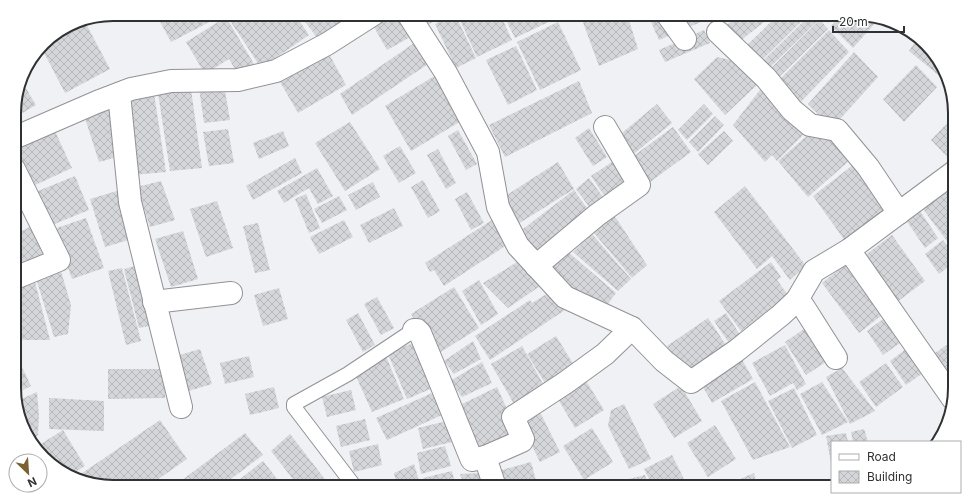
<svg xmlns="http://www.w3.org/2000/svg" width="969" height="501" viewBox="0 0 969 501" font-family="Inter,sans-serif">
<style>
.building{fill:url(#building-cross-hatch)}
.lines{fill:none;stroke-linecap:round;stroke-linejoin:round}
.lane-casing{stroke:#929296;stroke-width:16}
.street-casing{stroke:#929296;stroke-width:24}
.lane{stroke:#fff;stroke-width:14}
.street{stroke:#fff;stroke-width:22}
.rim{fill:none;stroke:#303132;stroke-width:2}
</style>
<defs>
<pattern id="building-cross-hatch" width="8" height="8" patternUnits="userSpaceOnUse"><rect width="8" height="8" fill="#d5d6da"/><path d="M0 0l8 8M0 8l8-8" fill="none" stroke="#b7b8bc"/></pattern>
</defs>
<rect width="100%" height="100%" fill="#f0f1f5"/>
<g class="building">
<path d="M156,14h64l1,2 -50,26z"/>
<path d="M243,14h52l14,21 -48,33 -30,-46z"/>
<path d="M299,14h41l6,8 -27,18z"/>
<path d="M342,14h12l-8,6z"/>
<path d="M376,14h26l12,21 -27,15 -18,-32z"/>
<path d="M417,14h28l1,1 -22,12z"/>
<path d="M455,14l21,44 -20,10 -21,-44z"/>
<path d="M457,14h43l12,26 -35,17z"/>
<path d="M503,14h55l1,3 -44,21z"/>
<path d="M580,14h47l11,35 -39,17z"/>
<path d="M668,14h30l3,8 -42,18 -8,-18z"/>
<path d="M741,14h33l-44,35 -12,-17z"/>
<path d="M779,14h30l-56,55 -14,-16z"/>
<path d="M811,14h3l5,6 -57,55 -6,-7z"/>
<path d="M819,14h18l-9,9z"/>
<path d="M842,14h14l18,4 3,3 -24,27 -22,-22z"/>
<path d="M226,17l28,47 -16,10 -9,-15 -24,15 -19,-32z"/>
<path d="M84,20l26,49 -45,24 -24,-46 6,-8z"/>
<path d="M820,20l8,9 -57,56 -8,-9z"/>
<path d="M558,22l23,48 -41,20 -23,-48z"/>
<path d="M704,30l6,13 -45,19 -6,-12z"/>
<path d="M829,30l20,22 -51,53 -21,-23z"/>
<path d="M420,39l11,23 -79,53 -12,-21z"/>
<path d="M917,39l21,19 10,25 -39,-32z"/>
<path d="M516,46l21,44 -29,15 -22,-45z"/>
<path d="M328,52l18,33 -48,28 -19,-33z"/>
<path d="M854,52l24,25 -46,51 -24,-24z"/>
<path d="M717,57l22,5 19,22 -33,31 -31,-36z"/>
<path d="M916,65l21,22 -33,35 -21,-23z"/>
<path d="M436,75l27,45 -52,31 -26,-45z"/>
<path d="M21,80l15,25 -22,13v-12z"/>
<path d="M579,81l13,32 -87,44 -16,-32z"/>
<path d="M224,85l6,35 -26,3 -5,-35z"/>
<path d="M763,86l42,47 -28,28 -5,-6 -7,7 -32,-37z"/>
<path d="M191,89l11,79 -32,3 -12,-78z"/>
<path d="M154,93l12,79 -33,3 -11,-79z"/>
<path d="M657,104l15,19 -47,38 -14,-19z"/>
<path d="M704,104l9,10 -26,26 -9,-10z"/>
<path d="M113,106l8,50 -22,6 -15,-47z"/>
<path d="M715,116l9,9 -26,27 -9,-10z"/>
<path d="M954,116v43l-2,3 -21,-22z"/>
<path d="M350,122l30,47 -35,22 -30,-48z"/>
<path d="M53,127l19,41 -39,18 -19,-40z"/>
<path d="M673,127l18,25 -49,36 -18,-25z"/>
<path d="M589,128l18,29 -14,9 -18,-28z"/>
<path d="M228,129l6,34 -25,3 -6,-34z"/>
<path d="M458,130l19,34 -11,6 -18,-34z"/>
<path d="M283,131l6,15 -30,13 -6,-16z"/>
<path d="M724,131l9,10 -25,24 -10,-11z"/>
<path d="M810,133l18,1 21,27 -41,36 -30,-36z"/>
<path d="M400,146l16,27 -17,10 -16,-27z"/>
<path d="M438,149l18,34 -10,6 -19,-34z"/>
<path d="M295,158l7,15 -49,27 -7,-14z"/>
<path d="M558,162l16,27 -56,35 -16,-26z"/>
<path d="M612,162l18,27 -21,14 -18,-27z"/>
<path d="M853,165l35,48 -40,32 -35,-49z"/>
<path d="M317,168l16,28 -15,8 -9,-16 -25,15 -7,-12z"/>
<path d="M75,176l14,34 -42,17 -14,-34z"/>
<path d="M589,178l20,27 -13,11 -20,-27z"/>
<path d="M423,180l17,31 -12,7 -17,-31z"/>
<path d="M161,181l14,39 -25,7 -13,-40z"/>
<path d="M373,182l7,15 -24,13 -8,-15z"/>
<path d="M954,185v20l-6,5 7,9v33l-32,-43z"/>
<path d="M745,186l61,80 -16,14 -18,-24 -15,13 -43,-57z"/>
<path d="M574,190l20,28 -56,42 -19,-28z"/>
<path d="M117,191l15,48 -27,8 -15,-48z"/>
<path d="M467,192l17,31 -13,7 -16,-31z"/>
<path d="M306,194l14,34 -11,5 -14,-34z"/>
<path d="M339,196l8,14 -25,13 -8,-14z"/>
<path d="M217,201l16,47 -27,9 -16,-48z"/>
<path d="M394,208l9,18 -34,17 -9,-18z"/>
<path d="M920,211l18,27 -13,10 -19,-28z"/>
<path d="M614,215l33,50 -15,13 -38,-45z"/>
<path d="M86,218l18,50 -32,11 -18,-50z"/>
<path d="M344,220l9,17 -34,17 -9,-17z"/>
<path d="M492,220l2,4 3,-1 13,20 -66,43 -10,-16 -4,2 -5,-9z"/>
<path d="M258,223l12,47 -15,3 -12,-47z"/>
<path d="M30,227l13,28 -28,13v-34z"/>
<path d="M183,231l15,48 -27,8 -16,-48z"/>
<path d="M592,234l39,45 -13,12 -45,-39z"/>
<path d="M892,235l33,46 -28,21 -33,-46z"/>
<path d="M943,240l12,16v6l-16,12 -14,-20z"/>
<path d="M567,251l49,42 -8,11 -10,1 -18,-8 -35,-30z"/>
<path d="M522,259l21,25 -35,24 -25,-25z"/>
<path d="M771,262l10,15 -4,3 11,15 -47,36 -22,-30z"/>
<path d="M139,265l15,60 -15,3 -15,-59z"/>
<path d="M845,265l36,51 -22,17 -37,-50z"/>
<path d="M60,268l11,37 -3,29 -14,3 -19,-62z"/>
<path d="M122,268l19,73 -15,4 -18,-74z"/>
<path d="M34,278l16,62h-35v-54z"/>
<path d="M479,280l19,34 -17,11 -19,-34z"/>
<path d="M454,287l25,41 -43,27 -25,-41z"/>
<path d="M279,288l9,31 -25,7 -9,-31z"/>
<path d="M550,292l7,13 4,-2 4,7 -75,50 -15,-24 55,-36 2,3z"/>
<path d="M377,297l17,31 -13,7 -17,-31z"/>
<path d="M358,313l17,32 -12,7 -17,-32z"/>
<path d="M726,313l16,25 -11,8 -17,-25z"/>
<path d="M708,318l20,30 -42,28 -19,-30z"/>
<path d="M883,319l17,24 -17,12 -16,-24z"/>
<path d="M807,327l22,33 -23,15 -21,-33z"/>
<path d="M556,336l21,34 -29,18 -21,-34z"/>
<path d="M955,339v38l-10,7 -17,-26z"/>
<path d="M473,341l8,18 -27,15 -10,-13z"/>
<path d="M415,342l20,45 -28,12 -19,-45z"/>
<path d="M785,345l21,39 -9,6 -4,-7 -23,13 -18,-33z"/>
<path d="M522,346l26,47 -30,18 -27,-47z"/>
<path d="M200,349l12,35 -27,8 -12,-35z"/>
<path d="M906,349l17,24 -17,12 -16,-24z"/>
<path d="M15,352l16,34 -16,8z"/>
<path d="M385,354l19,45 -32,13 -17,-38z"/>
<path d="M249,356l5,21 -29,7 -5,-21z"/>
<path d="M740,356l13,23 -41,24 -13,-23z"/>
<path d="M482,362l10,21 -30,14 -12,-16z"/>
<path d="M886,363l17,24 -27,20 -17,-25z"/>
<path d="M842,368l33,43 -25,13 -24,-47z"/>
<path d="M108,369h57v29l-57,1z"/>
<path d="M583,376l21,34 -29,18 -20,-34z"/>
<path d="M755,382l35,65 -37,13 -32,-59z"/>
<path d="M822,382l26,40 -26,13 -22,-41z"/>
<path d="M681,386l21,35 -28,17 -21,-34z"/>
<path d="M274,387l5,21 -29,7 -5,-21z"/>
<path d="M497,387l10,22 -4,2 11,24 -34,17 -22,-46z"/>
<path d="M794,388l23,47 -25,13 -24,-47z"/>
<path d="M351,390l5,20 -29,7 -5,-20z"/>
<path d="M439,390l3,25 -55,25 -11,-22z"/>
<path d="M37,392l2,23 -1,20 -8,7 -15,-40z"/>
<path d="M49,398l55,3v30l-55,-2z"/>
<path d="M624,404l27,55 -22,10 -21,-43 3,-16z"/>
<path d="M537,406l23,46 -20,10 -23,-46z"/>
<path d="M365,419l5,21 -29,7 -5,-21z"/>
<path d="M160,420l27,39 -40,28h-34l-38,-9z"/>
<path d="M447,421l5,21 -29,7 -5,-21z"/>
<path d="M715,425l21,34 -28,18 -21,-34z"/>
<path d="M592,428l21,34 -29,18 -21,-34z"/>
<path d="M864,429l4,13h-15l-2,-10z"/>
<path d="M63,430l22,36 -16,10 -33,-29z"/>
<path d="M245,433l18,22 -43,32h-39l-3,-4z"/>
<path d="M846,433l2,9h-16l-1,21 -5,-27z"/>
<path d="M290,434l41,53h-32l-28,-36z"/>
<path d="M378,444l4,21 -28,7 -5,-21z"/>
<path d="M445,446l6,20 -30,8 -4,-21z"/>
<path d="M672,455l16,32h-35l-9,-18z"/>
<path d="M263,461l18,23 -4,3h-47z"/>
<path d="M531,462l6,22 -11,3h-23l-5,-16z"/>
<path d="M414,464l7,23h-24l-3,-14z"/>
<path d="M452,471l4,16h-30l-3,-9z"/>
<path d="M482,473l5,14h-22l-5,-13z"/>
<path d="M754,473l3,14h-35z"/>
<path d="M645,475l4,12h-39l-1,-3z"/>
<path d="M389,479l2,8h-16z"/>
</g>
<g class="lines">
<defs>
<path id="lane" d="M355,487l-61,-80v-3l54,-30 66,-44"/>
<g id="street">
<path d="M408,14l38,59 42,79 10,55 20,39 47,51 67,31 32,33 27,21 45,-31 45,-36 16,-15 17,-29 35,-21 105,-78"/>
<path d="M667,14l18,25"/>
<path d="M718,32l48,46 26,32 18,15 27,5 31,37 31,46"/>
<path d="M119,94l11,108 51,205"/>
<path d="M14,138l83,-36 34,-13 40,-8 67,-1 38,-9 51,-27 47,-30"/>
<path d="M14,169l45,91 -44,18"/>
<path d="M849,250l104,149"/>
<path d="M536,266l61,-51 42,-30 -34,-58"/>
<path d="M797,300l6,6 33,52"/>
<path d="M154,302l77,-9"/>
<path d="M414,330h3l3,3 17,41 34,84 1,2 13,-3 10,30"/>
<path d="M485,457l37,-16 1,-2 -10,-22 52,-34 40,-29 27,-26"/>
</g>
</defs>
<use href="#lane" class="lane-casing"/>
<use href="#street" class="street-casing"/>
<use href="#lane" class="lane"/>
<use href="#street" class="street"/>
</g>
<path d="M0 0H969V501H0ZM113 21H856A92 92 0 0 1 948 113V388A92 92 0 0 1 856 480H113A92 92 0 0 1 21 388V113A92 92 0 0 1 113 21Z" fill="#fff" fill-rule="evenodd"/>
<path class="rim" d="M113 21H856A92 92 0 0 1 948 113V388A92 92 0 0 1 856 480H113A92 92 0 0 1 21 388V113A92 92 0 0 1 113 21Z"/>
<rect x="831" y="441" width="130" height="52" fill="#ffffff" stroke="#acadad"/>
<rect x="839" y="454" width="20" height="6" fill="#ffffff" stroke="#acadad"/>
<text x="867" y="461" font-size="12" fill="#303132">Road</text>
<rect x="839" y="471" width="20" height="12" fill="url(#building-cross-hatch)" stroke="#acadad"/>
<text x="867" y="481" font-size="12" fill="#303132">Building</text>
<g transform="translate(28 473) rotate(155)"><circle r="19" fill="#ffffff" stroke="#acadad"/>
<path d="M0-3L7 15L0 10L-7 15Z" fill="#7c6233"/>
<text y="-6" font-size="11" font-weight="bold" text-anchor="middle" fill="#303132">N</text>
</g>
<path d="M833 26v6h71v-6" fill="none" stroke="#303132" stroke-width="2"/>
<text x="839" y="26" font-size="12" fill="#303132" stroke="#ffffff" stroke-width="3" paint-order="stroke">20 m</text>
</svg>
